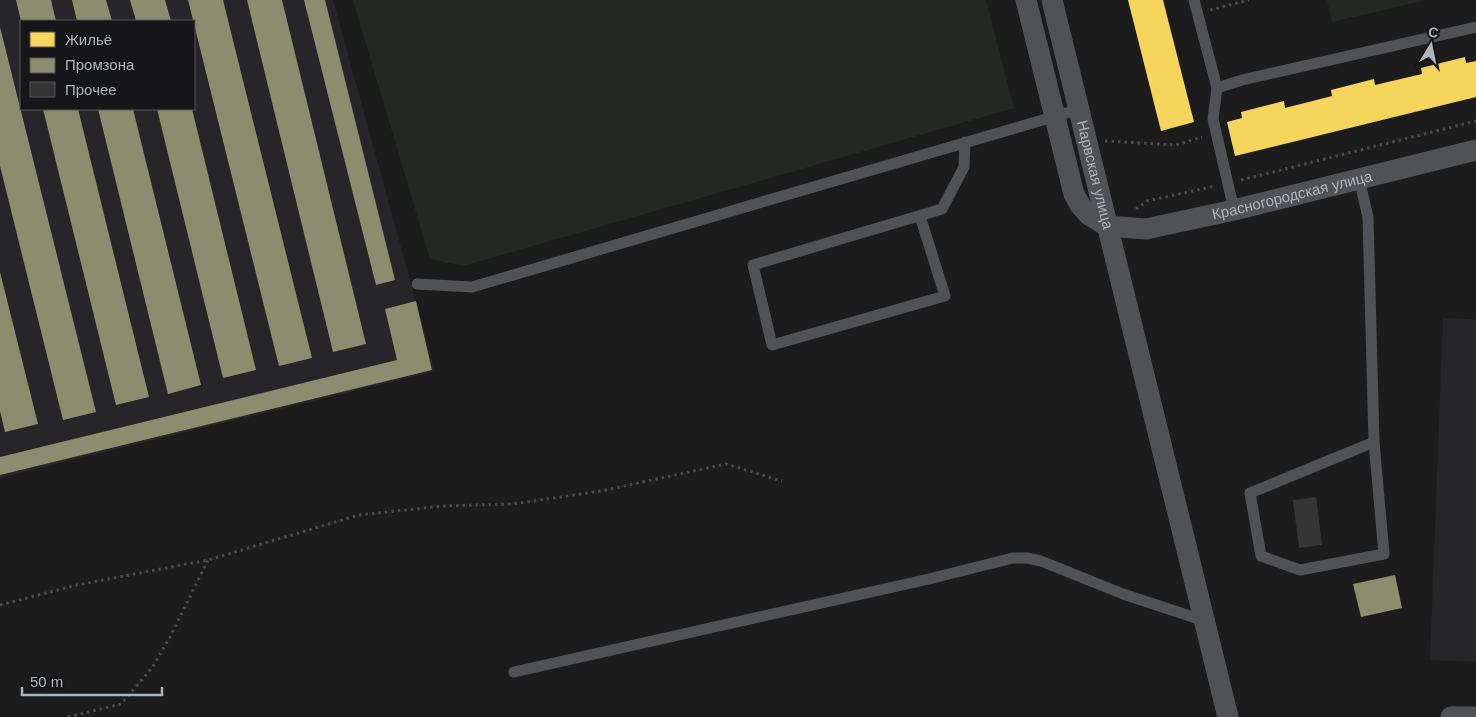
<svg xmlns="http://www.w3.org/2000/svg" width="1476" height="717" viewBox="0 0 1476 717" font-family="Helvetica,sans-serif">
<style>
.built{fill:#262628;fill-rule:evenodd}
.green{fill:#222922}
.homes{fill:#f6d55c}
.industry{fill:#8c8c6e}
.building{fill:#353536}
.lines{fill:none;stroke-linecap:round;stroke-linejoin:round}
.path{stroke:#4c4d50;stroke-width:3;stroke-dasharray:2.5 4;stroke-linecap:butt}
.service{stroke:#505255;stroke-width:11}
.minor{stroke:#505255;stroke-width:21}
.labels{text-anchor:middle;stroke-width:5;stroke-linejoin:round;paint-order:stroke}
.street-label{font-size:15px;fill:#aeb4bc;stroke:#161618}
</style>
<rect width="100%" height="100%" fill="#1c1c1c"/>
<g class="built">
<path d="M0,0h333l102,371 -435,107zM21,21h173v88h-173z"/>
<path d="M1443,318l33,1v343l-46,-2z"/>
</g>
<g class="green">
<path d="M353,0h633l28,108 -551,158 -33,-7z"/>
<path d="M1327,0h100l-95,22z"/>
</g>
<g class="homes">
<path d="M1128,0h35l31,122 -33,9z"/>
<path d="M1465,57l1,6 10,-2v36l-241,59 -8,-34 15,-4 -1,-6 43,-11 1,7 47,-12 -1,-6 43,-11 1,6 47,-11 -1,-6z"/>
</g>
<g class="industry">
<path d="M16,0h35l5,21h-35z"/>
<path d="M72,0h34l6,21h-35z"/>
<path d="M130,0h35l6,21h-35z"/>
<path d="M188,0h35l89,358 -33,8z"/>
<path d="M247,0h35l84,344 -33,8z"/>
<path d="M304,0h21l70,280 -19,5z"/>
<path d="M0,27l96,385 -33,8 -63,-254z"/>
<path d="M43,109h35l71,288 -33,8z"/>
<path d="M98,109h35l68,276 -33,9z"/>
<path d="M157,109h35l64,261 -33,8z"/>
<path d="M0,272l38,152 -33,8 -5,-21z"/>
<path d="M416,301l16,69 -432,105v-18l397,-97 -12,-51z"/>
<path d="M1395,575l7,33 -41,9 -8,-33z"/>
</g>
<path class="building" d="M1316,497l6,48 -23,3 -6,-48z"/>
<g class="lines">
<g class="path">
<path d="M1210,10l39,-10"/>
<path d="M1105,141l71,4 26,-8"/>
<path d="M1241,180l235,-59"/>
<path d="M1136,209l11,-8 68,-15"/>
<path d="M0,605l77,-20 131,-25 151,-45 84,-9 70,-2 88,-13 125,-27 56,17"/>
<path d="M68,717l53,-13 31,-36 18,-31 38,-77"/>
</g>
<g class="service">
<path d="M1194,0l23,88 -4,31 21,91"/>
<path d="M1217,88l25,-8 234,-53"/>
<path d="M1359,179l9,38 6,225 10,112 -84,16 -39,-14 -11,-63 124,-51"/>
<path d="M920,216l25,80 -173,49 -19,-80 189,-56 22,-42 1,-25"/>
<path d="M417,284l55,3 608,-178"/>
<path d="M514,672l415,-93 84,-21h14l14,3 82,33 82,27"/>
</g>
<g class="minor">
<path id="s1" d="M1026,0l48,194 6,11 9,10 18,11 39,3 88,-19 242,-60"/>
<path id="s2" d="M1052,0l176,717"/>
<path d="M1451,717h25"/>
</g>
</g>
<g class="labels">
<g class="street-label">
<text dy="5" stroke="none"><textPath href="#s2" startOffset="180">Нарвская улица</textPath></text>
<text dy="5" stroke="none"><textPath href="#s1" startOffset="436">Красногородская улица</textPath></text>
</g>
</g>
<rect x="20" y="20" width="175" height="90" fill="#161618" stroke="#53555a"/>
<rect x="30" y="32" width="25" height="15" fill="#f6d55c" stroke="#53555a"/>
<text x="65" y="45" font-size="15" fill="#aeb4bc">Жильё</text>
<rect x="30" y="58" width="25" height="15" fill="#8c8c6e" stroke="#53555a"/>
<text x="65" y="70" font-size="15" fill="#aeb4bc">Промзона</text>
<rect x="30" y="82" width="25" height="15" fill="#353536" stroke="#53555a"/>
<text x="65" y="95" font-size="15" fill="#aeb4bc">Прочее</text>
<g transform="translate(1431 45) rotate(10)" stroke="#161618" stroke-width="4" paint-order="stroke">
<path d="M0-4L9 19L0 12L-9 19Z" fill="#aeb4bc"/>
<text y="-8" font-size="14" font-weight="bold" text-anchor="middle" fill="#aeb4bc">С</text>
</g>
<path d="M22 687v8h140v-8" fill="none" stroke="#aeb4bc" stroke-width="2.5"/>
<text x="30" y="687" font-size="15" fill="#aeb4bc" stroke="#161618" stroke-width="4" paint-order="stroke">50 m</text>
</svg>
